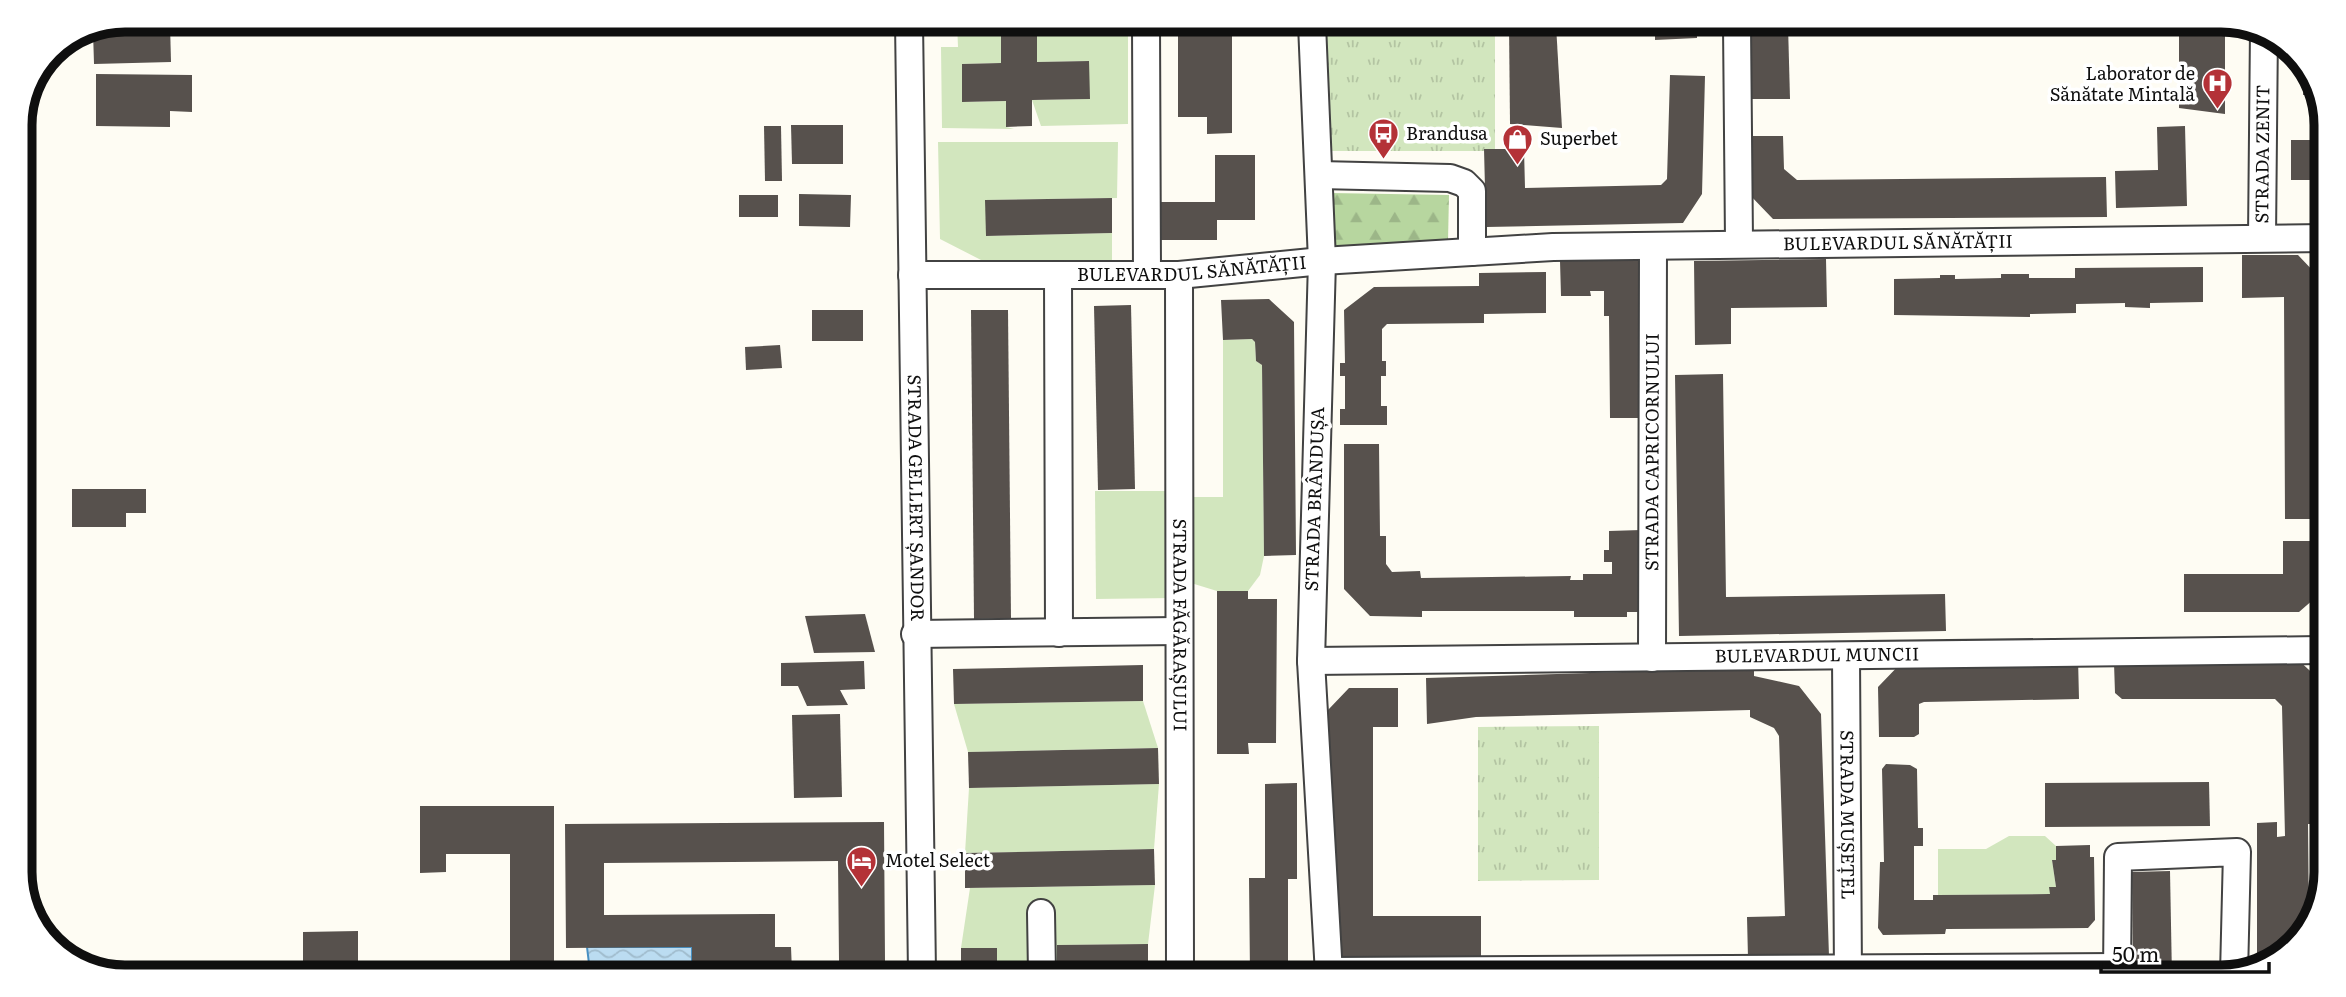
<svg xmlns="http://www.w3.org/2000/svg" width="2346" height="997" viewBox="0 0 2346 997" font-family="Literata,serif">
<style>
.grass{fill:#d2e6be}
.forest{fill:url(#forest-firs)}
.park{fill:url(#park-tufts)}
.water{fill:url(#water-waves);stroke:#4890c2;stroke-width:2}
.building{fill:#57514d}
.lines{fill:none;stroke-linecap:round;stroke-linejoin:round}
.minor-casing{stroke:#424242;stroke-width:30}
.minor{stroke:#fff;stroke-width:26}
.labels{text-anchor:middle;stroke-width:7;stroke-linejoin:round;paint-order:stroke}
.poi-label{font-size:18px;fill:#0f0f0f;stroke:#fff;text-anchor:start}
.street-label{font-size:18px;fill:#0f0f0f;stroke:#fff}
.rim{fill:none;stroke:#0f0f0f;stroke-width:9}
</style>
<defs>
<pattern id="forest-firs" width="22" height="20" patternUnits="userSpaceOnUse" patternTransform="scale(1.75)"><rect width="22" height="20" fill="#b7d69f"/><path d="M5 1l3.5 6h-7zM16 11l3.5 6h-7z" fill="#9cb688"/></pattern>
<pattern id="park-tufts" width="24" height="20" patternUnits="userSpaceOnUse" patternTransform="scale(1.75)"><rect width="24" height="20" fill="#d2e6be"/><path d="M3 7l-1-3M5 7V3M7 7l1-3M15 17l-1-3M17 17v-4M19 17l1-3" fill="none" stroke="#b3c4a2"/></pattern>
<pattern id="water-waves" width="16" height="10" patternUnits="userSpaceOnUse" patternTransform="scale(1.75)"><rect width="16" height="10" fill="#bbdcf1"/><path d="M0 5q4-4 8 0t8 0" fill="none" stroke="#a0bccd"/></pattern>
</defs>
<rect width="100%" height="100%" fill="#fefcf3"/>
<g class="grass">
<path d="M957,22h44v41l-39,1v38l44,-1v26l8,2 -72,-1 -1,-81h17z"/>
<path d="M1037,23h91v101l-87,2 -9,-26 57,-1v-38l-52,1z"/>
<path d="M938,142h180l-1,56 -131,2v36l126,-3v28h-129l-43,-22z"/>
<path d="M1252,339l3,3 1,19 6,4 2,191 -4,19 -12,16h-31l-26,-8 1,-86h31v-157z"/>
<path d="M1095,491h77v107l-76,1z"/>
<path d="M1143,701l15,47 -190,4 -14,-48z"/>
<path d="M1159,784l-5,65 -189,4 4,-65z"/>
<path d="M2009,836h36l11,10v14h-4l4,27h-6v7l-112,1v-46h48z"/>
<path d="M1155,885l-7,59 -91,1v28h-60v-25h-36l9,-60z"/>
</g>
<path class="forest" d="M1330,193l119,2 -1,46 -114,5z"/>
<g class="park">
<path d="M1322,24h173v127h-170z"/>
<path d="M1599,726v154l-121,1v-154z"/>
</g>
<path class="water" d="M587,947h105v25h-102z"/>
<g class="building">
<path d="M1001,22l36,1v39l52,-1 1,38 -58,1v26l-26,1v-26l-44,1v-38l39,-1z"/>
<path d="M1178,23h54v110l-25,1v-17h-29z"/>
<path d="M170,24l1,38 -77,2 -1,-32 18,-7z"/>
<path d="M1509,24l47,1 6,103 -52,-4z"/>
<path d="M1655,25h42v13l-42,2z"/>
<path d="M1745,25h43l2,74h-44z"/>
<path d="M2179,27h46v87l-46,-6z"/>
<path d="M2304,60l1,1 13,34h-15z"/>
<path d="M96,74l96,1v37l-22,-1v16l-74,-1z"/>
<path d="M1670,75l35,1 -3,118 -19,29 -197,4 -2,-78h40l1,39 136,-3 6,-6z"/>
<path d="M791,125h52v39h-51z"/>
<path d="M764,126h17l1,55h-17z"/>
<path d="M2185,126l2,80 -71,2 -1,-37 43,-1 -1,-43z"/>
<path d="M2315,135h11v50h-5v-5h-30v-40h24z"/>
<path d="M1749,136h34l1,33 13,11 309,-3 1,40 -334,2 -25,-26z"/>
<path d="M1215,155h40v65h-38v20h-64v-38h62z"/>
<path d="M799,194l52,1 -1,32 -51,-1z"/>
<rect x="739" y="195" width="39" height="22"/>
<path d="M1112,198v35l-126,3 -1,-36z"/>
<path d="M1574,255h70l1,163h-35l-1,-102h-5v-25h-14l1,5h-30l-1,-35h14z"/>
<path d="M2242,255h56l19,20 2,244h-34l-1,-222 -42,1z"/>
<path d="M1826,259l1,48 -96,1v36l-36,1 -1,-84z"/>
<path d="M2203,267v35l-53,1v5l-25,-1v-4l-49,1v9l-46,1v3l-136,-2v-36l46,-1v-3h15v4l46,-1v-4h28v4h46v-10z"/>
<path d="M1546,272v41l-62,1v9l-97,1 -5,5v32h4v15h-5v30h6v19h-47v-16h5v-33h-5v-13h5l-1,-53 30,-23 105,-1v-13z"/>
<path d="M1269,299l25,23 2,233 -32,1 -2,-191 -6,-4 -1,-19 -3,-3 -29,1 -2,-40z"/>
<path d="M1131,305l4,184 -37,1 -4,-184z"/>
<rect x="812" y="310" width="51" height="31"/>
<path d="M971,310h37l3,308 -37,1z"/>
<path d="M780,345l2,23 -36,2 -1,-23z"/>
<path d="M1723,374l3,223 219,-3 1,37 -267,5 -4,-261z"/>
<path d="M1344,444h35l1,92h6v28l6,8 28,-1 1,7 150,-2 -1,4h13v-6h29v-12h-8v-12h5v-19l32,-1 5,82h-19v5h-53v-6h-152v6l-52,-1 -26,-27z"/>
<path d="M72,489h74v24h-20v14h-54z"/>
<path d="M2283,541h39v51l-23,20h-115v-38h99z"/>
<path d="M1217,591h31v8h29l-1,144h-28l1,11h-32z"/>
<path d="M865,614l10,38 -61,1 -9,-37z"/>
<path d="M2295,657l26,24 -1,143h-12l1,100 -29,36 -23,7v-144l20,-1v15l8,-1 -3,-130 -7,-7h-153l-7,-6 -1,-30z"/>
<path d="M2078,658l1,41 -155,3 -5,2v30l-5,3h-35l-1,-50 25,-26z"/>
<path d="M864,661l1,28 -25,1 8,15 -41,1 -9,-20h-17v-23z"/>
<path d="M1143,665v36l-189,3 -1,-35z"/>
<path d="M1754,668v8l45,10 22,28 8,242 -81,2 -1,-41 38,-1 -6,-180 -5,-8 -24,-11v-7l-274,7 -49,7 -1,-46z"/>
<path d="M1349,688h49v39h-25v189h108v40h-153v-246z"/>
<path d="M840,714l2,83 -48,1 -2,-83z"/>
<path d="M1158,748l1,36 -190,4 -1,-36z"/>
<path d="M1886,764l24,1 7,4 1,59h5v18h-9v54h19v-5h5l112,-1 -1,-7h7l-4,-27h4v-14l34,-1v12h4l1,63 -7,8 -142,1 -1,5 -62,1 -5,-7 2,-66h4l-2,-93z"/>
<path d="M2209,782l1,44 -165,1v-44z"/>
<path d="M1297,783v96h-9v95h-38l-1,-96h16v-94z"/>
<path d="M420,806h134v166l-44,-1v-117h-64v18l-26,1z"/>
<path d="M884,822l1,139h-46l-1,-100 -234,2v52l171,-1v33h16l1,25h-100v-25l-126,1 -1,-124z"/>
<path d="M1154,849l1,36 -190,3v-35z"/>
<path d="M2170,871l2,107 -39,-1 -1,-105z"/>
<path d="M358,931v40h-55v-39z"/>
<path d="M1148,944v30l-91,-1v-28z"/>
<rect x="961" y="948" width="36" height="25"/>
</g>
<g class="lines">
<defs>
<g id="minor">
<path id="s1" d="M909,22l13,951"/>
<path d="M1146,23l1,252"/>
<path d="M1312,24l10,237 -11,400 18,313"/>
<path d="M1737,25l2,217"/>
<path d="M1319,175l131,3 14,5 8,8v61"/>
<path id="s2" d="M2262,238l2,-209"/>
<path id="s3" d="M912,275h267l143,-14 231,-14 772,-9"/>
<path d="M1058,275l1,358"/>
<path id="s4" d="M1179,275l1,699"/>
<path d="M915,634l264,-3"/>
<path id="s5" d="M1846,656l2,320"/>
<path id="s6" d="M1652,658l1,-412"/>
<path id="s7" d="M1311,661l1010,-11"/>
<path d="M1041,913l1,60"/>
<path d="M1329,971l788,-4"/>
<path d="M2117,977l1,-120 119,-5 -3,122"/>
</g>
</defs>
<use href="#minor" class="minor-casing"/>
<use href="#minor" class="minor"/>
</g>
<defs>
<symbol id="hospital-pin" viewBox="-11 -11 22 30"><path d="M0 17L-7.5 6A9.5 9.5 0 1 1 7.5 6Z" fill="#b43237" stroke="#fff"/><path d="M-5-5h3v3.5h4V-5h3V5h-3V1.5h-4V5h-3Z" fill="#fff"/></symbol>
<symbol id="bus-pin" viewBox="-11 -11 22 30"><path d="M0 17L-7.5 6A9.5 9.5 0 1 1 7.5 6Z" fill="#b43237" stroke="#fff"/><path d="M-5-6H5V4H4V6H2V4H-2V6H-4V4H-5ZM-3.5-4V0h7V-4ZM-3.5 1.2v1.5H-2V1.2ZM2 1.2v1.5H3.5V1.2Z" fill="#fff"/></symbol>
<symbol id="shop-pin" viewBox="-11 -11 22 30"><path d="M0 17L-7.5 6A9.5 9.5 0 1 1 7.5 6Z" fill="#b43237" stroke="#fff"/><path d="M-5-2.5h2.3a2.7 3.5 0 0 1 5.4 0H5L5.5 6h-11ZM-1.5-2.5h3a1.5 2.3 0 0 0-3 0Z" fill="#fff"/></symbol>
<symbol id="hotel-pin" viewBox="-11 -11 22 30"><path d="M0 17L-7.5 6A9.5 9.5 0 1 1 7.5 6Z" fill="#b43237" stroke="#fff"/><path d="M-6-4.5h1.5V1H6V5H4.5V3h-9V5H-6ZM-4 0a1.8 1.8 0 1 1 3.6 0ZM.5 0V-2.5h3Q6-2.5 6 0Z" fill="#fff"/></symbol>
</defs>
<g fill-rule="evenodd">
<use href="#hospital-pin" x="2200" y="66" width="35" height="47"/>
<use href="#bus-pin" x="1366" y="116" width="35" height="47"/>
<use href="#shop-pin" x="1500" y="122" width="35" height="47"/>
<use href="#hotel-pin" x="844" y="844" width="35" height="47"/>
</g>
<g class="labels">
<g class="poi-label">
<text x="2195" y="80" text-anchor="end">Laborator de<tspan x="2195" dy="21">Sănătate Mintală</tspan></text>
<text x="1406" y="140">Brandusa</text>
<text x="1540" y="145">Superbet</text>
<text x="885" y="867">Motel Select</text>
</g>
<g class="street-label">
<text dy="6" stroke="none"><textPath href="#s2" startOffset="84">STRADA ZENIT</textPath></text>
<text dy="6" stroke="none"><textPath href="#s3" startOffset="987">BULEVARDUL SĂNĂTĂȚII</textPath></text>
<text dy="6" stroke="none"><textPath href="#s3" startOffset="280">BULEVARDUL SĂNĂTĂȚII</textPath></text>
<text dy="6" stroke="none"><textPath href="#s6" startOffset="206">STRADA CAPRICORNULUI</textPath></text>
<text dy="6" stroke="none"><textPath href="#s1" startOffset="476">STRADA GELLERT ȘANDOR</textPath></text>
<text transform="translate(1315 499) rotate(-88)" y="6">STRADA BRÂNDUȘA</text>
<text dy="6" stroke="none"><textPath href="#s4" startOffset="350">STRADA FĂGĂRAȘULUI</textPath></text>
<text dy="6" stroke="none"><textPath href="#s7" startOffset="506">BULEVARDUL MUNCII</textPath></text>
<text dy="6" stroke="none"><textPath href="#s5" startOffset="159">STRADA MUȘEȚEL</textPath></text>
</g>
</g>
<path d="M0 0H2346V997H0ZM125 32H2221A93 93 0 0 1 2314 125V872A93 93 0 0 1 2221 965H125A93 93 0 0 1 32 872V125A93 93 0 0 1 125 32Z" fill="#fff" fill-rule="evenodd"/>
<path class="rim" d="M125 32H2221A93 93 0 0 1 2314 125V872A93 93 0 0 1 2221 965H125A93 93 0 0 1 32 872V125A93 93 0 0 1 125 32Z"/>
<path d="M2101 962v10h168v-10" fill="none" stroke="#0f0f0f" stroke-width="3.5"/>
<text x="2112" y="962" font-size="21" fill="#0f0f0f" stroke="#ffffff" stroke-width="5" paint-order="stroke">50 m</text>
</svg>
